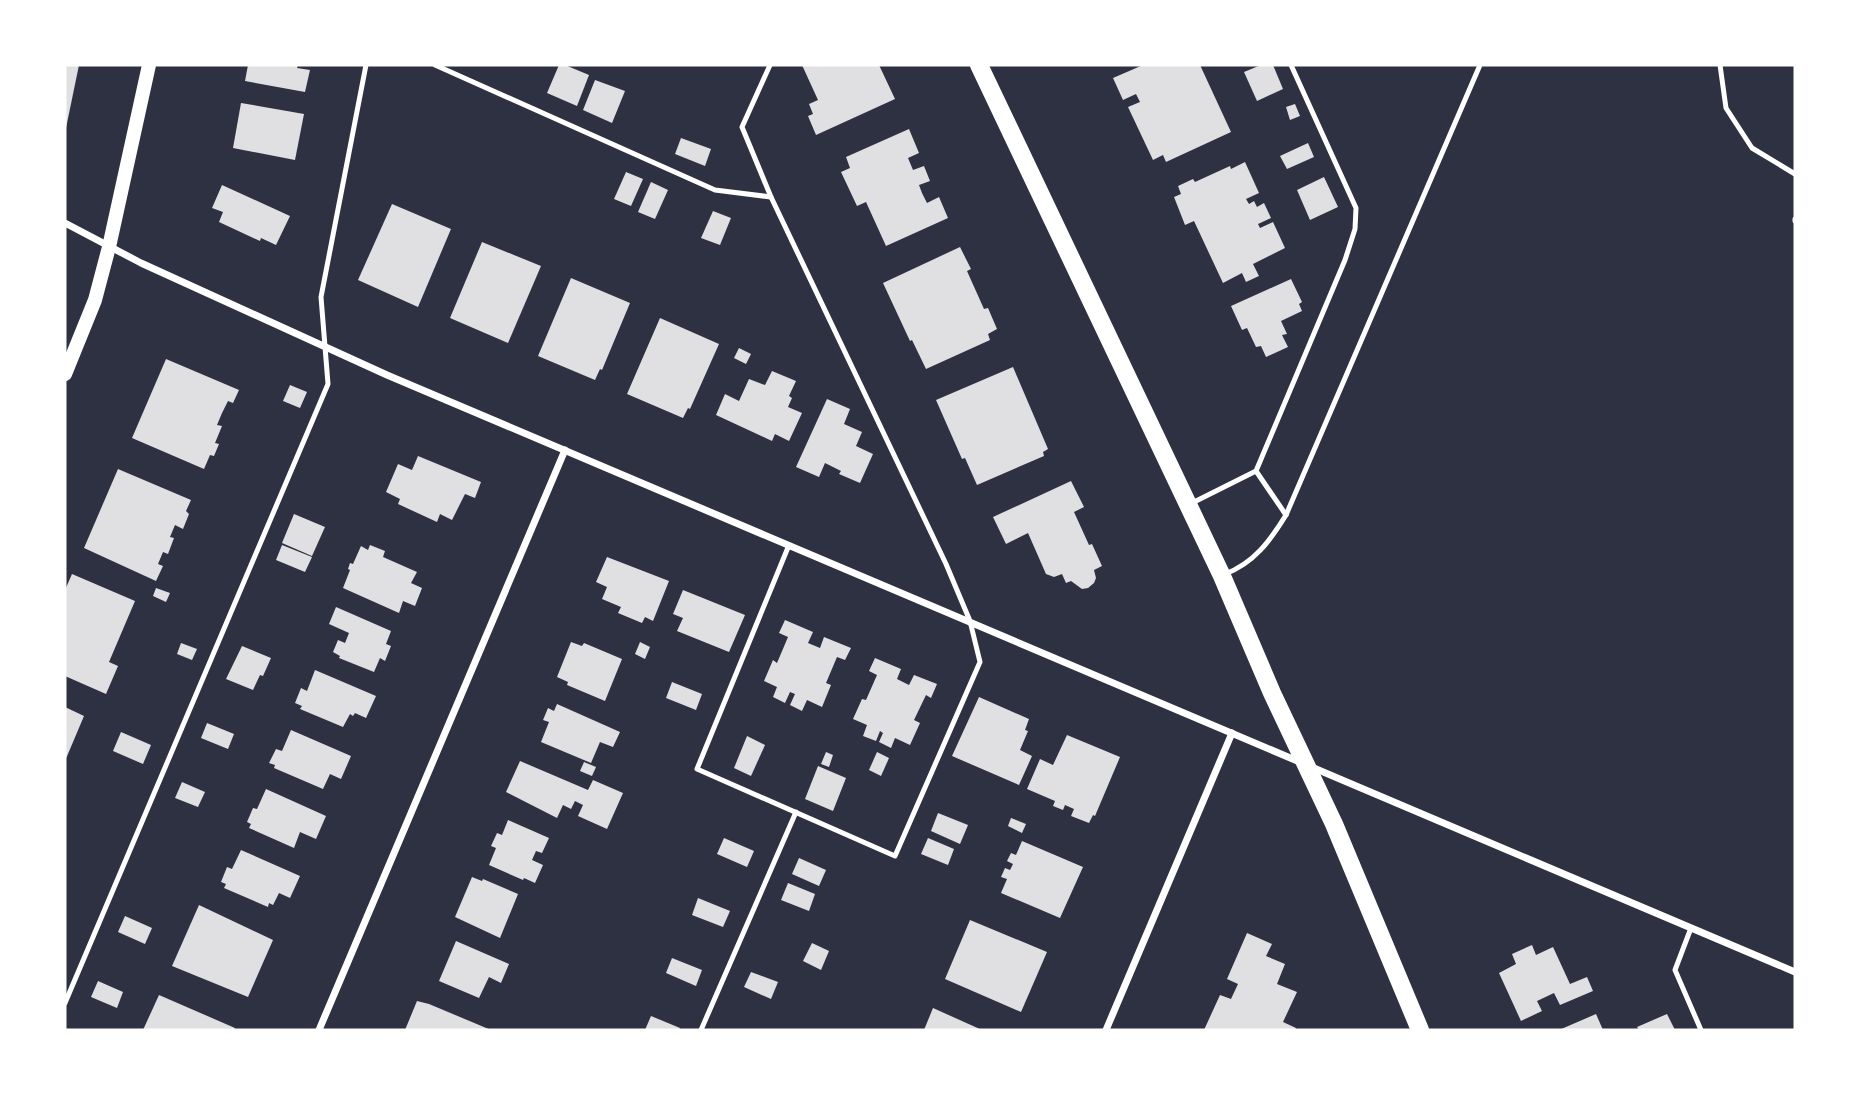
<svg xmlns="http://www.w3.org/2000/svg" width="1860" height="1095" viewBox="0 0 1860 1095" font-family="Roboto,sans-serif">
<style>
.building{fill:#e0e0e3}
.lines{fill:none;stroke-linecap:round;stroke-linejoin:round}
.service{stroke:#fff;stroke-width:5}
.minor{stroke:#fff;stroke-width:7}
.secondary{stroke:#fff;stroke-width:14}
.primary{stroke:#fff;stroke-width:18}
</style>
<rect width="100%" height="100%" fill="#2d3142"/>
<g class="building">
<path d="M65,65h14l-13,63h-1z"/>
<path d="M248,65h50l-1,3 13,2 -5,22 -60,-11z"/>
<path d="M559,65h6l24,10 -12,31 -30,-13z"/>
<path d="M802,65h77l16,34 -79,36 -8,-19 5,-2 -4,-10 9,-4z"/>
<path d="M1143,65h57l31,67 -65,30 -3,-7 -10,5 -25,-53 12,-5 -4,-8 -13,6 -10,-22z"/>
<path d="M1261,65h12l10,24 -26,12 -13,-29z"/>
<path d="M595,80l30,11 -13,32 -29,-13z"/>
<path d="M241,103l63,11 -9,46 -62,-12z"/>
<path d="M1295,104l5,12 -10,4 -4,-13z"/>
<path d="M909,129l10,24 -11,5 5,12 11,-4 6,15 -11,4 3,8 5,10 12,-6 9,21 -62,28 -20,-44 -9,4 -16,-34 9,-4 -4,-11z"/>
<path d="M681,138l30,11 -6,17 -30,-12z"/>
<path d="M1308,143l6,14 -27,12 -7,-13z"/>
<path d="M1245,162l14,31 -13,6 3,5 5,-3 3,6 7,-4 7,15 -13,6 2,4 13,-6 12,26 -32,16 6,12 -13,6 -4,-9 -19,10 -29,-62 -9,4 -11,-28 7,-3 -3,-8 15,-7 2,3 35,-16 1,3z"/>
<path d="M626,172l17,7 -12,27 -17,-7z"/>
<path d="M1324,177l14,30 -28,13 -13,-30z"/>
<path d="M651,182l17,8 -13,29 -17,-7z"/>
<path d="M222,185l68,31 -14,29 -15,-7 -1,3 -41,-19 4,-10 -11,-4z"/>
<path d="M392,204l59,25 -33,78 -60,-27z"/>
<path d="M713,211l18,7 -11,27 -19,-7z"/>
<path d="M482,242l59,24 -33,77 -58,-25z"/>
<path d="M960,247l11,22 -4,2 4,9 13,29 4,-1 9,21 -9,5 2,6 -64,29 -14,-29 -2,1 -27,-58z"/>
<path d="M571,278l59,25 -28,67 -2,-1 -5,11 -57,-24z"/>
<path d="M1291,279l11,23 -3,2 3,7 -21,10 6,13 -5,1 6,12 -22,10 -5,-11 -5,1 -9,-19 -5,2 -11,-24z"/>
<path d="M660,318l59,26 -29,65 -2,-1 -5,10 -56,-24z"/>
<path d="M739,348l12,6 -5,10 -12,-6z"/>
<path d="M166,359l73,31 -6,13 -5,-2 -6,12 -5,12 5,1 -7,17 4,1 -5,12 -4,-1 -6,14 -72,-31z"/>
<path d="M1013,367l35,82 -5,3 1,4 -67,29 -12,-27 -3,1 -26,-59z"/>
<path d="M772,371l24,10 -7,15 3,2 -4,9 14,6 -13,28 -14,-7 -3,7 -56,-26 9,-21 14,7 10,-22 16,6z"/>
<path d="M290,385l17,7 -7,16 -17,-7z"/>
<path d="M827,399l23,10 -6,15 18,8 -6,14 17,8 -13,29 -21,-9 2,-3 -16,-8 -6,14 -23,-10z"/>
<path d="M418,456l63,26 -6,16 -10,-4 -13,26 -12,-6 -3,8 -39,-18 2,-5 -14,-7 12,-28 14,6z"/>
<path d="M118,469l73,31 -5,11 3,3 -6,15 -8,-4 -5,12 4,1 -6,16 -5,-2 -5,12 5,2 -7,15 -72,-33z"/>
<path d="M1071,481l13,26 -10,5 15,33 3,-1 10,22 -8,4 2,8 -2,5 -6,5 -6,1 -11,-8 -5,2 -4,-9 -8,3 -8,-3 -18,-41 -22,11 -13,-27z"/>
<path d="M294,514l31,13 -13,29 -30,-13z"/>
<path d="M282,545l30,12 -7,15 -29,-12z"/>
<path d="M370,545l15,6 -2,6 34,15 -6,11 11,5 -7,18 -12,-5 -4,12 -56,-25 7,-18 -2,-1 2,-6 3,1 8,-18 7,4z"/>
<path d="M607,557l62,24 -16,40 -8,-4 -3,6 -24,-10 3,-6 -19,-8 5,-12 -11,-5z"/>
<path d="M72,574l63,27 -26,61 9,4 -12,28 -41,-18v-86z"/>
<path d="M156,588l14,5 -4,9 -13,-6z"/>
<path d="M683,590l62,25 -16,37 -52,-21 6,-13 -10,-4z"/>
<path d="M336,607l55,24 -5,13 5,2 -6,15 -5,-3 -6,14 -35,-14 1,-2 -7,-4 5,-12 7,3 4,-10 -20,-9z"/>
<path d="M785,620l28,12 -5,11 12,5 4,-11 27,11 -6,12 -8,-3 -11,26 5,2 -9,22 -15,-7 -5,11 -12,-6 5,-11 -5,-2 -5,11 -12,-6 4,-10 -13,-6 9,-21 4,3 11,-26 -9,-4z"/>
<path d="M571,642l11,4 2,-3 38,16 -17,42 -38,-16 1,-3 -11,-5z"/>
<path d="M640,642l10,5 -5,12 -10,-5z"/>
<path d="M181,643l16,6 -5,11 -15,-6z"/>
<path d="M242,646l29,12 -8,18 -3,-1 -7,15 -27,-11z"/>
<path d="M875,658l26,11 -4,10 12,6 5,-10 23,9 -6,14 -5,-3 -12,25 6,3 -10,22 -15,-7 -4,10 -12,-6 4,-9 -3,-2 -4,10 -13,-5 4,-11 -14,-6 9,-20 4,1 11,-25 -8,-4z"/>
<path d="M315,670l61,26 -10,22 -11,-5 -2,3 -3,-2 -7,13 -43,-18 2,-3 -7,-3 6,-15 6,3z"/>
<path d="M672,682l30,12 -6,16 -30,-12z"/>
<path d="M979,697l50,22 -4,11 3,1 -8,19 12,6 -13,29 -67,-29z"/>
<path d="M557,704l63,28 -7,15 -13,-5 -9,21 -50,-21 8,-20 -6,-2 5,-12 6,3z"/>
<path d="M65,707l19,9 -19,45z"/>
<path d="M207,723l27,11 -6,15 -27,-11z"/>
<path d="M291,730l60,26 -10,23 -11,-5 -7,15 -49,-21 1,-3 -6,-2 7,-14 6,2z"/>
<path d="M121,732l30,13 -8,19 -30,-13z"/>
<path d="M1067,735l53,22 -25,59 -2,-1 -4,8 -18,-7 3,-7 -9,-4 -2,5 -10,-4 2,-5 -28,-12 13,-30 13,6z"/>
<path d="M747,736l18,9 -14,31 -17,-8z"/>
<path d="M826,752l7,3 -4,12 -8,-3z"/>
<path d="M877,752l12,6 -8,18 -12,-6z"/>
<path d="M520,761l68,29 5,-10 30,13 -16,36 -29,-13 5,-11 -8,-4 -4,8 -8,-4 -6,13 -51,-26z"/>
<path d="M584,762l12,5 -4,9 -12,-5z"/>
<path d="M818,766l28,12 -13,33 -28,-12z"/>
<path d="M182,782l23,10 -7,15 -23,-9z"/>
<path d="M266,789l60,27 -10,23 -16,-7 -6,16 -45,-20 2,-4 -4,-2 6,-14 4,1z"/>
<path d="M938,813l30,12 -8,19 -29,-13z"/>
<path d="M1011,818l15,6 -4,9 -14,-7z"/>
<path d="M508,820l41,18 -7,15 -6,-2 -4,9 11,5 -8,18 -11,-5 -1,2 -34,-15 7,-17 -5,-2 6,-13 5,2z"/>
<path d="M724,838l30,13 -7,16 -30,-13z"/>
<path d="M928,838l26,11 -6,16 -27,-11z"/>
<path d="M1022,841l61,26 -23,51 -59,-25 6,-14 -6,-2 4,-9 5,2 3,-6 -6,-3 4,-8 5,2z"/>
<path d="M241,850l59,26 -10,22 -11,-5 -6,12 -4,-2 -1,4 -44,-19 2,-4 -5,-2 6,-15 5,2z"/>
<path d="M799,858l27,12 -7,16 -27,-12z"/>
<path d="M472,877l10,4 1,-2 35,15 -18,44 -45,-21z"/>
<path d="M788,883l27,11 -6,17 -28,-11z"/>
<path d="M698,898l32,13 -7,16 -31,-12z"/>
<path d="M199,905l74,35 -25,57 -76,-31z"/>
<path d="M125,916l27,12 -7,16 -27,-12z"/>
<path d="M970,920l77,32 -26,60 -76,-33z"/>
<path d="M1247,933l25,11 -6,12 19,8 -8,20 20,8 -14,30 13,6 -1,2h-91l16,-35 11,4 7,-15 -11,-5z"/>
<path d="M456,941l53,23 -8,19 -12,-6 -10,21 -40,-17z"/>
<path d="M812,943l17,8 -8,19 -18,-9z"/>
<path d="M1532,945l4,10 17,-8 17,37 17,-7 6,14 -33,14 -6,-12 -17,8 5,10 -21,10 -22,-48 17,-9 -4,-10z"/>
<path d="M672,958l30,12 -6,16 -30,-13z"/>
<path d="M751,972l27,10 -7,17 -27,-12z"/>
<path d="M98,981l25,11 -6,16 -26,-11z"/>
<path d="M159,995l76,33 -1,2h-91z"/>
<path d="M417,1001l12,3 62,26h-86z"/>
<path d="M933,1008l49,22h-58z"/>
<path d="M1596,1014l7,16h-44z"/>
<path d="M1667,1014l8,16h-36l-2,-3z"/>
<path d="M651,1016l29,12 -1,2h-34z"/>
</g>
<g class="lines">
<g class="service">
<path d="M435,65l280,125 56,7"/>
<path d="M770,65l-28,62 29,70 175,367 24,57 10,41 -85,194 -198,-87 92,-224"/>
<path d="M1720,65l6,43 26,40 43,26"/>
<path d="M1795,219v2"/>
<path d="M1256,471l30,44"/>
<path d="M1190,504l66,-33 89,-211 10,-31 1,-21 -65,-143"/>
<path d="M1225,574c29,-11 45,-33 61,-59l194,-450"/>
<path d="M1691,928l-16,42 26,60"/>
<path d="M65,1003l263,-619 -7,-87 45,-232"/>
<path d="M701,1030l95,-218"/>
</g>
<g class="minor">
<path d="M65,223l76,40 246,112 1408,597"/>
<path d="M319,1030l246,-580"/>
<path d="M1106,1030l126,-297"/>
</g>
<path class="secondary" d="M65,374l30,-74 14,-53 40,-182"/>
<path class="primary" d="M979,65l243,511 50,117 62,131 86,206"/>
</g>
<rect width="1860" height="1095" fill="none" stroke="#ffffff" stroke-width="133"/>
</svg>
